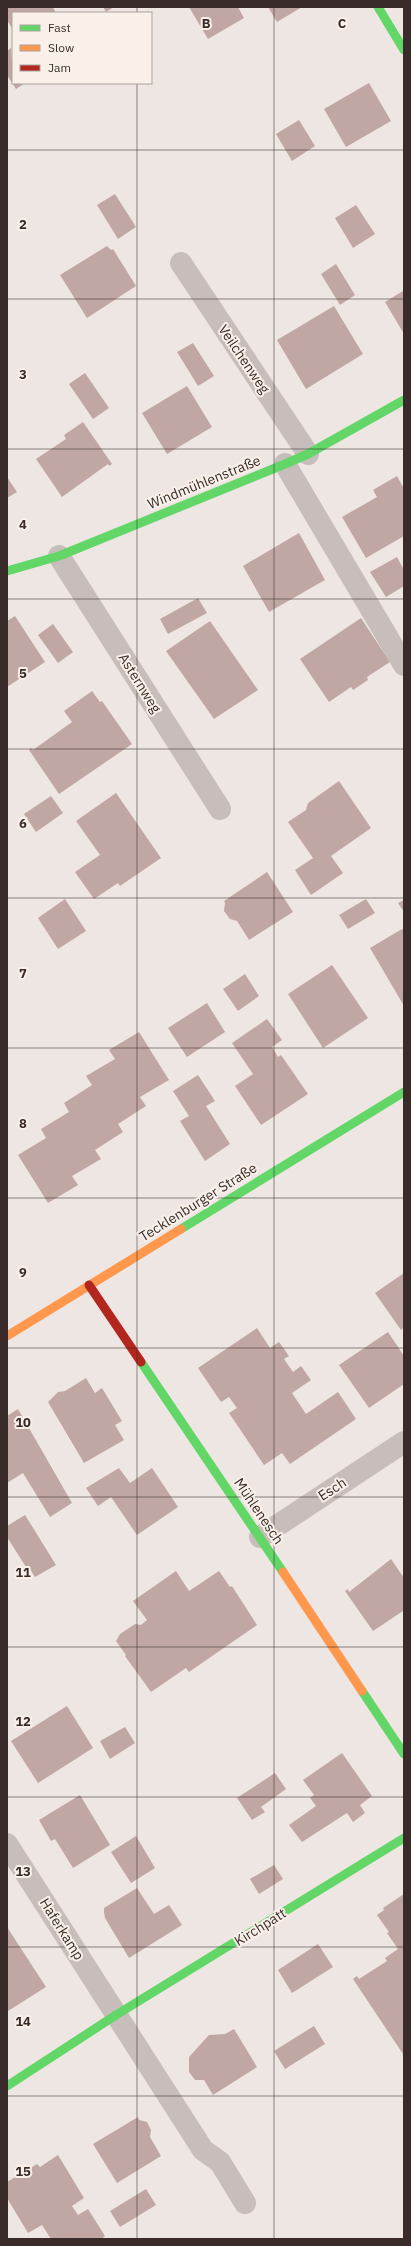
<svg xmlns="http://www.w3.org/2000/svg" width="411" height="2246" viewBox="0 0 411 2246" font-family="'IBM Plex Sans',sans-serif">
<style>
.building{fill:#c1a7a4}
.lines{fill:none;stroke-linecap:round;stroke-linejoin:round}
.street{stroke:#c7bebb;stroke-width:22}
.fast{stroke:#63d668;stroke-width:9}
.slow{stroke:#ff974d;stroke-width:9}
.jam{stroke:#b3261e;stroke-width:9}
.grid{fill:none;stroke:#382b29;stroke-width:1;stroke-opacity:0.55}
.labels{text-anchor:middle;stroke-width:4;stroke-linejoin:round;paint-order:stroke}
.street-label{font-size:14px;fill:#382b29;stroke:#faf0ea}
.grid-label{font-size:13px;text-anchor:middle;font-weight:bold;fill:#382b29;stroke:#faf0ea;stroke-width:4;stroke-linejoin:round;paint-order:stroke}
</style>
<rect width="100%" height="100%" fill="#eee6e2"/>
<g class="building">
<path d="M7,7h46l3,6h-43v17l-6,-10z"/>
<path d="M103,7h11l-8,5z"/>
<path d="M189,7h49l6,11 -36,21z"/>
<path d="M268,7h34l-25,15z"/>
<path d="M11,48l2,35h12l-9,6 -9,-14v-24z"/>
<path d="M369,83l22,38 -45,26 -22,-38z"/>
<path d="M299,120l16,26 -23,15 -16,-27z"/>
<path d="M115,194l21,33 -18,12 -21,-34z"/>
<path d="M356,205l19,29 -22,14 -18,-30z"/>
<path d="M107,246l4,4 2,-1 23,37 -49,32 -27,-43z"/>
<path d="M336,264l19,31 -15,10 -19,-31z"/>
<path d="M403,291l1,2v41l-19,-32z"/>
<path d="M334,306l29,48 -57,35 -29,-49z"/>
<path d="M193,343l21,33 -16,10 -21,-34z"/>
<path d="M85,373l24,35 -16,11 -24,-35z"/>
<path d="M187,386l25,41 -45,27 -25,-41z"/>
<path d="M83,422l29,42 -3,2 -1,-2 -46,33 -26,-38 30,-20 -2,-4z"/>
<path d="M397,476l7,13v47l-38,22 -24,-41 35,-20 -4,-7z"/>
<path d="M7,477l10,15 -10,6z"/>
<path d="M299,533l26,47 -56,32 -26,-46z"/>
<path d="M397,557l7,13v16l-18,11 -16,-25z"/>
<path d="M198,598l9,15 -39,21 -8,-15z"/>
<path d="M15,616l30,46 -38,25v-66z"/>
<path d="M361,618l29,44 -23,15 1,3 -15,10 -2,-3 -22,15 -29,-43z"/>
<path d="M210,621l48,69 -44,29 -48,-68z"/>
<path d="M53,624l20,28 -15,11 -20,-28z"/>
<path d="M92,691l8,11 2,-1 30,43 -73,50 -30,-44 2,-2 2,2 39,-28 -8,-11z"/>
<path d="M339,781l32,47 -40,28 12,17 -32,22 -16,-25 18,-12 -25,-36 18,-12 2,-7z"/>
<path d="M116,793l45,65 -41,28 -2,-3 -24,16 -19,-27 25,-17 -24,-34z"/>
<path d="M51,796l12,17 -27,19 -12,-18z"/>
<path d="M267,872l26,40 -44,28 -12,-19 -7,-2 -6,-8 1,-8 -1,-2z"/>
<path d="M65,899l21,32 -28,18 -20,-31z"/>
<path d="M366,899l9,14 -27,16 -9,-14z"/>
<path d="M404,900v12l-6,-9z"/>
<path d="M402,929l2,2v75l-34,-58z"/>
<path d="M332,965l36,53 -45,30 -35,-54z"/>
<path d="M245,974l14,22 -21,15 -15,-22z"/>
<path d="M207,1003l18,29 -38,25 -19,-29z"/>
<path d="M267,1019l15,21 -10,7 6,10 3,-2 27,39 -47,31 -26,-39 18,-12 -21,-31z"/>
<path d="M139,1032l30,48 -29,17 6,9 -28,18 5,8 -28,18 6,9 -29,17 6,9 -30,18 -30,-48 28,-17 -5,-9 28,-17 -5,-9 28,-18 -6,-9 29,-17 -6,-9z"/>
<path d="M198,1075l17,26 -9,5 24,38 -25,17 -25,-40 9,-5 -16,-25z"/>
<path d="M404,1273v54l-3,3 -26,-37z"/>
<path d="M257,1328l13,20 9,-6 10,14 -5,3 9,13 8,-6 10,14 -19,13 14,21 32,-22 18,27 -66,45 -8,-11 -18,12 -35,-52 8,-5 -8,-11 -8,5 -23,-34z"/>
<path d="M388,1332l16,24v28l-35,24 -30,-43z"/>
<path d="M86,1378l9,15 7,-5 20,33 -7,4 9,15 -40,23 -36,-61 10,-10 7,-1z"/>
<path d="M18,1409l54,94 -22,14 -27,-44 -16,10v-67z"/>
<path d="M119,1468l11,15 22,-15 26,39 -41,28 -26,-38 -13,9 -12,-18z"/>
<path d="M25,1515l31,50 -21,12 -7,-11 -2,1 -19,-30v-11z"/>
<path d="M391,1559l13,19v35l-1,-2 -30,20 -28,-40 3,-2 1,3z"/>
<path d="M176,1571l13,20 30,-20 11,16 2,-1 25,39 -68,47 -3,-4 -35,24 -26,-36 1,-1 -10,-14 4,-7 15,-10 6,1 6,-5 -14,-19z"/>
<path d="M67,1706l26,42 -55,35 -27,-42z"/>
<path d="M125,1727l10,16 -25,16 -10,-18z"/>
<path d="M342,1753l30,43 -12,9 5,8 -12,9 -6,-9 -45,29 -13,-17 27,-19 -6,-8 4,-3 -11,-15z"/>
<path d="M275,1773l11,16 -25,18 4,5 -13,8 -15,-22z"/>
<path d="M80,1795l30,50 -37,23 -18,-29 -4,2 -12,-21z"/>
<path d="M136,1836l19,32 -24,15 -20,-31z"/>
<path d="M274,1865l9,14 -24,15 -9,-15z"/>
<path d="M137,1888l17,26 15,-9 13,20 -53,33 -24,-40 -1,-6v-4z"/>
<path d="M404,1894v159l-1,1 -50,-75 4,-3 2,3 28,-18 -2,-3 13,-9 -11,-16 2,-1 -12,-17 7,-5 -1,-2z"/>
<path d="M7,1927l39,60 -38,24 -1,-1z"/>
<path d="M318,1944l15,23 -41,26 -14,-23z"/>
<path d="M314,2026l11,18 -40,25 -11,-18z"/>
<path d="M234,2029l23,38 -44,28 -9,-15h-9l-6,-8v-15l20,-22 16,-1z"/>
<path d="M138,2117l1,3 8,2 4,8 -1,7 11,19 -44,27 -24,-39z"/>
<path d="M58,2155l26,43 -12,8 6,9 10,-6 17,27 -4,3h-50l-9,-14 -14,8 -21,-35v-16l30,-18 3,3z"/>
<path d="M146,2189l10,16 -36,22 -10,-16z"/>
</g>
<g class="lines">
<g class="street">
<path d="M181,263l127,191"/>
<path d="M285,464l119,201"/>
<path d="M59,556l161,253"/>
<path d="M260,1537l144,-95"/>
<path d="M7,1844l196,306 17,12 25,41"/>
</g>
<g class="fast">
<path d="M378,7l26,43"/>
<path d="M7,571l52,-15 226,-92 23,-10 96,-54"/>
<path d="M181,1229l223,-137"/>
<path d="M141,1362l142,210"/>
<path d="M362,1691l42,63"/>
<path d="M7,2086l109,-71 288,-177"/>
</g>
<g class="slow">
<path d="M7,1336l174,-107"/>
<path d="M283,1572l79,119"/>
</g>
<path class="jam" d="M89,1285l52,77"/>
</g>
<path class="grid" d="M137,7v6M274,7v2232M137,83v2156M7,150h397M7,299h397M7,449h397M7,599h397M7,749h397M7,898h397M7,1048h397M7,1198h397M7,1348h397M7,1497h397M7,1647h397M7,1797h397M7,1947h397M7,2096h397"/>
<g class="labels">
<g class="street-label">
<text transform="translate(244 359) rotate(56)" y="5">Veilchenweg</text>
<text transform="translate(204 482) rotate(-22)" y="5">Windmühlenstraße</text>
<text transform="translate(140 683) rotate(58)" y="5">Asternweg</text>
<text transform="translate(198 1202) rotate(-32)" y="5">Tecklenburger Straße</text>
<text transform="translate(332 1489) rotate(-33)" y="5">Esch</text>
<text transform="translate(259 1511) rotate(56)" y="5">Mühlenesch</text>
<text transform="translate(260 1927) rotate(-32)" y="5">Kirchpatt</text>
<text transform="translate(62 1929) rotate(58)" y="5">Haferkamp</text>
</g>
</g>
<g class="grid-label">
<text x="206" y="28">B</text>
<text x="342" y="28">C</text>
<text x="23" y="229">2</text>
<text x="23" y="379">3</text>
<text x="23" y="529">4</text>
<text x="23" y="678">5</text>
<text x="23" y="828">6</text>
<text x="23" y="978">7</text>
<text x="23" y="1128">8</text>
<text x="23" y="1277">9</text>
<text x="23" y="1427">10</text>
<text x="23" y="1577">11</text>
<text x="23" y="1726">12</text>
<text x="23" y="1876">13</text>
<text x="23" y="2026">14</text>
<text x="23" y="2176">15</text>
</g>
<rect width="411" height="2246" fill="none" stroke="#382b29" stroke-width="16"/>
<rect x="12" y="12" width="140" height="72" fill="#faf0ea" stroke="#aca19d"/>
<rect x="20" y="25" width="20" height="6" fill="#63d668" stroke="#aca19d"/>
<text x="48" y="32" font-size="12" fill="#382b29">Fast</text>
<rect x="20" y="45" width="20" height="6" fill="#ff974d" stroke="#aca19d"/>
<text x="48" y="52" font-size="12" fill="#382b29">Slow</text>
<rect x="20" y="65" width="20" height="6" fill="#b3261e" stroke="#aca19d"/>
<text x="48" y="72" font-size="12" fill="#382b29">Jam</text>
</svg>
